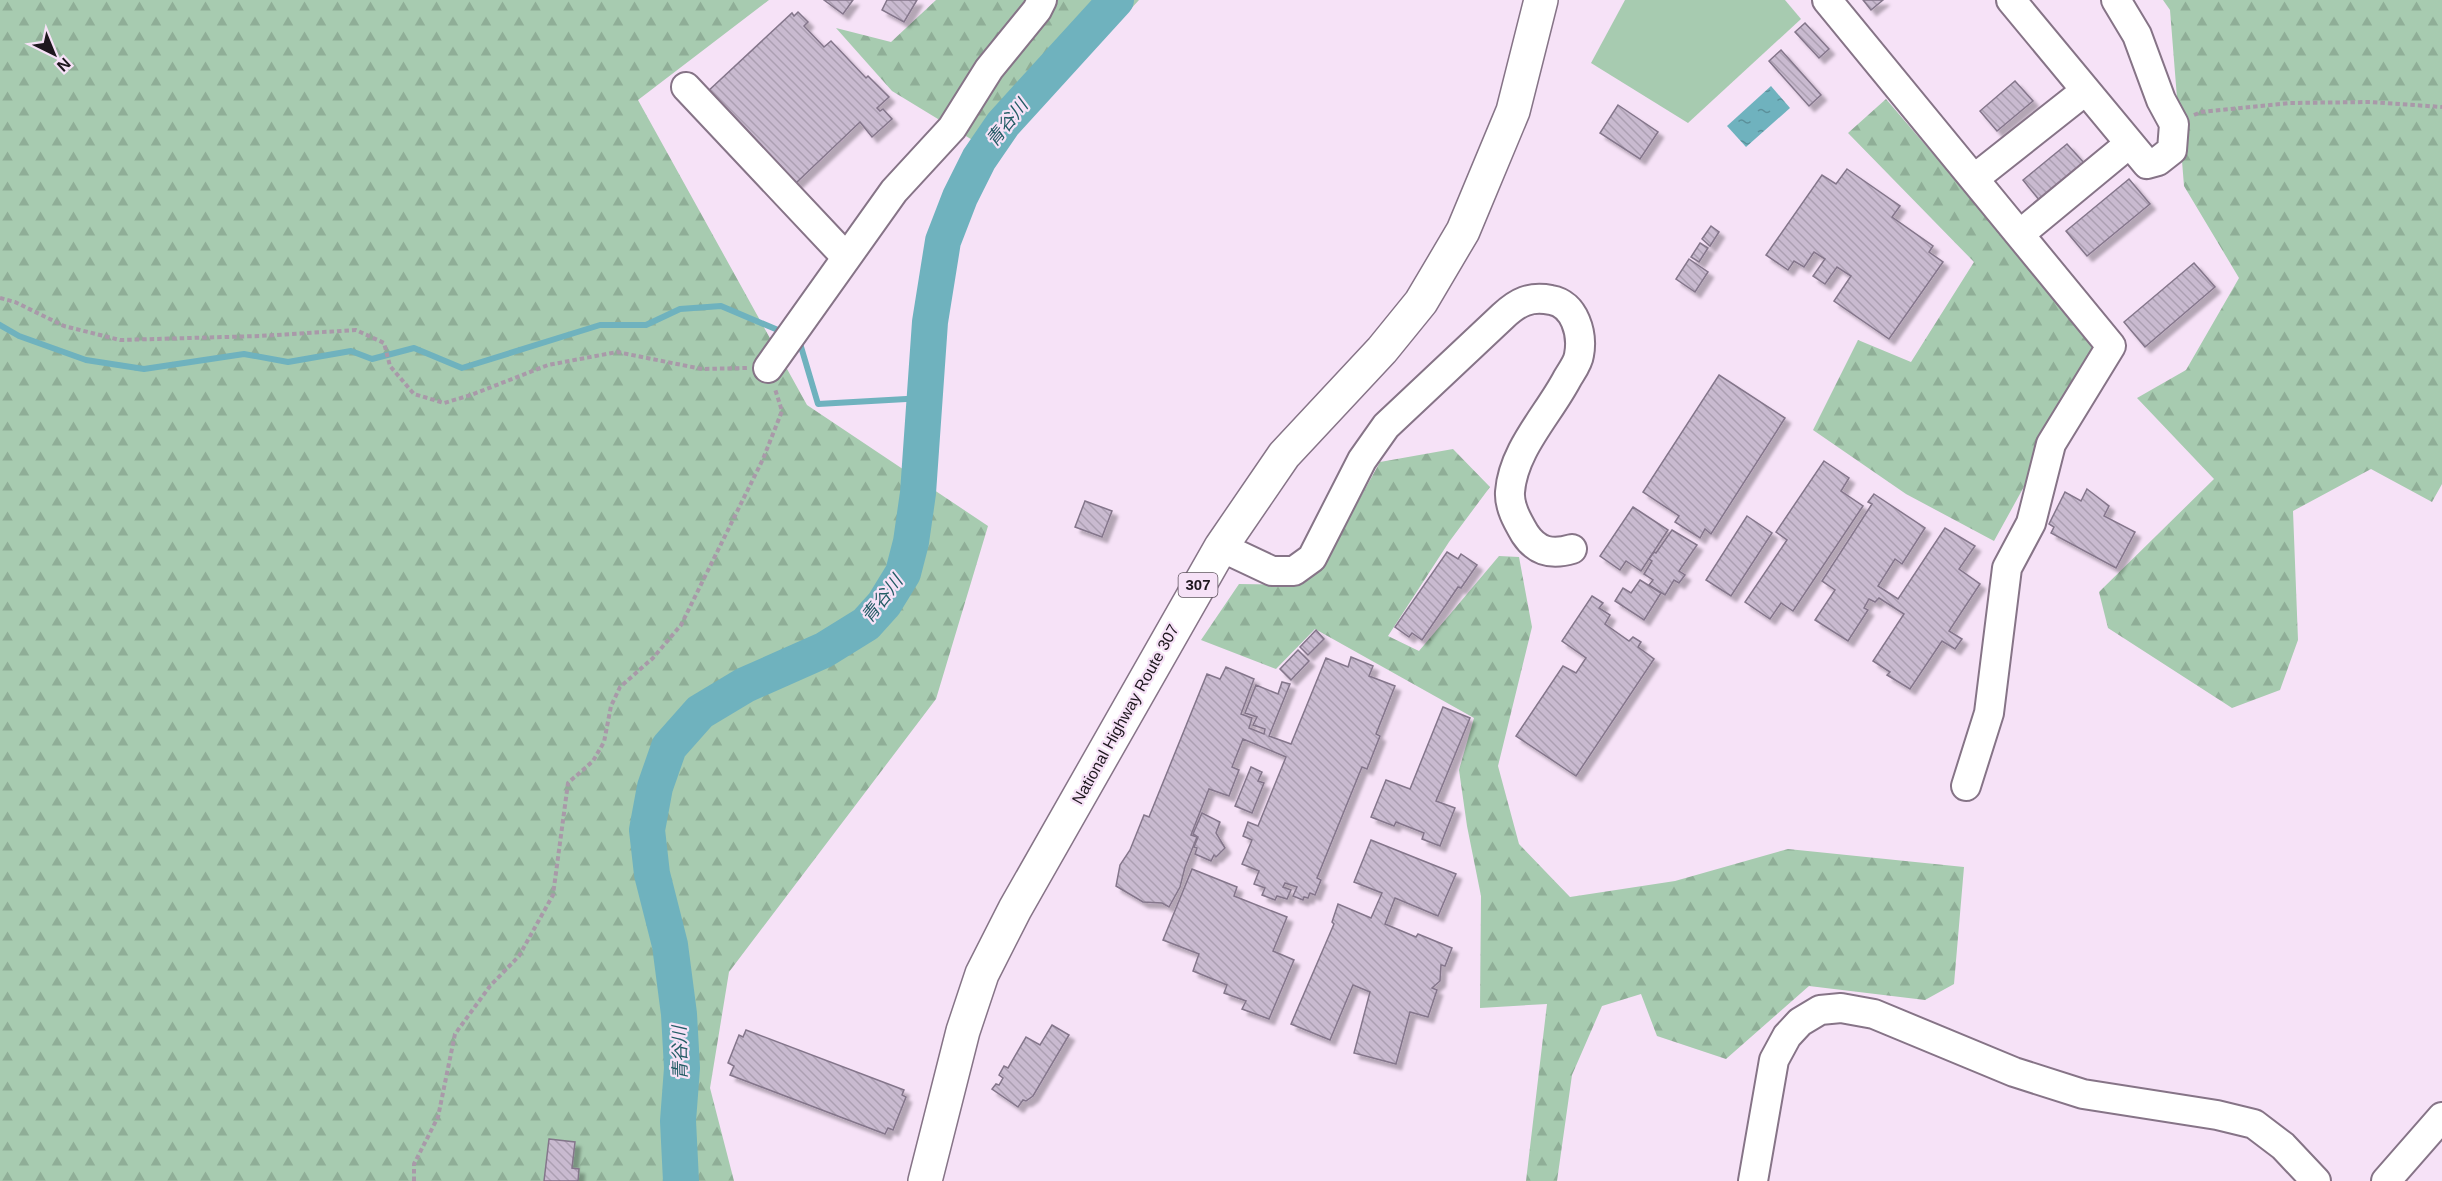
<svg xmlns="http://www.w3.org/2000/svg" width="2442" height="1181" viewBox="0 0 2442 1181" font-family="Arial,'Noto Sans JP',sans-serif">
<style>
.green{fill:#a7cbb0}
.forest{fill:url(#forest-firs)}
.water{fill:url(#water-ripples)}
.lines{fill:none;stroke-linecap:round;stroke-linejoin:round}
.stream{stroke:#6fb2be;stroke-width:6}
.river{stroke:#6fb2be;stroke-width:36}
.building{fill:url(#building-back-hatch);stroke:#84768b;stroke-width:1.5;filter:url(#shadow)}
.minor-casing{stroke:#867487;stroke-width:32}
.highway-casing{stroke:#867487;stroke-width:36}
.path{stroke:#a999a9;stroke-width:4;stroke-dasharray:4.5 3;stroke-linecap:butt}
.minor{stroke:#fff;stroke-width:28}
.highway{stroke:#fff;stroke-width:33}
.labels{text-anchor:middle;stroke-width:4.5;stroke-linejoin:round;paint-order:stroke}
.shield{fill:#f6e2f7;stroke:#5f545f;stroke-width:1.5}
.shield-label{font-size:15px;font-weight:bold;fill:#1e171e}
.street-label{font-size:16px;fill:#1e171e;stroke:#f6e2f7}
.water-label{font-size:18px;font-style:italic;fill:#235c65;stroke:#f6e2f7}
</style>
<defs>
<pattern id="forest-firs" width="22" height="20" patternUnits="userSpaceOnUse" patternTransform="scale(1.5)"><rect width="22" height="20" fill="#a7cbb0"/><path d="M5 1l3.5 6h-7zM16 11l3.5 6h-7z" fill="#8fae97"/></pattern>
<pattern id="water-ripples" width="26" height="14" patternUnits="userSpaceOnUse" patternTransform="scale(1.5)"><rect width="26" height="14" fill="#6fb2be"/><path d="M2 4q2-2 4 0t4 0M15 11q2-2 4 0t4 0" fill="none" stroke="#5b909a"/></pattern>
<pattern id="building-back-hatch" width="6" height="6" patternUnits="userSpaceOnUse" patternTransform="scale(1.5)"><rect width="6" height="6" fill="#c9bad0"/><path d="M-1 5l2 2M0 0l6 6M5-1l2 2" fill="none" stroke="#ac9fb2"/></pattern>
<filter id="shadow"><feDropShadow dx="5.5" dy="5.5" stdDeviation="1.5" flood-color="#0004"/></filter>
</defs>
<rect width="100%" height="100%" fill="#f6e2f7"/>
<path class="green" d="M1625,0h160l16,19 -113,104 -97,-60z"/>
<g class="forest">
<path d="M0,0h769l-131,100 169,305 181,121 -52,173 -207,273 -19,116 24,93h-734z"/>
<path d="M936,0h203l-142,155 -105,-64 -56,-63 55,14z"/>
<path d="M2163,0h279v484l-10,18 -61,-33 -78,42 5,129 -18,50 -48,18 -124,-80 -9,-36 115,-113 -77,-81 49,-28 53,-92 -55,-92 -14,-176z"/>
<path d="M1886,99l214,250 -106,192 -88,-47 -93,-64 45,-90 53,22 63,-100 -126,-129z"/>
<path d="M1453,449l37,38 -41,55 -61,94 31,15 80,-95 20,1 13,70 -34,139 21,78 51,53 105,-16 113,-32 176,18 -10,117 -29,16 -116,-14 -83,73 -69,-23 -16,-42 -39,12 -30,69 -15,106h-31l21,-177 -67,4 1,-112 -14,-70 -8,-56 15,-52 -159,-89 -39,40 -75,-29 38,-56 60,1 30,-31 51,-92z"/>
</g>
<path class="water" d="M1771,86l19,22 -44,39 -19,-21z"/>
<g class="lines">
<g class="stream">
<path d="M0,325l19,11 67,24 58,9 100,-15 44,8 63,-11 21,8 42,-11 48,20 138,-43h46l34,-16 41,-3 64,27"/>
<path d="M799,340l19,64 106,-6"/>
</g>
<path class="river" d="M681,1181l-3,-60 4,-53 -3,-54 -9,-69 -18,-71 -5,-44 8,-43 14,-40 31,-35 45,-27 79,-35 42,-26 18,-20 19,-31 8,-31 7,-49 12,-171 13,-81 17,-44 19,-38 24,-35 113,-124"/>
</g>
<g class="building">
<path d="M824,0h29l-10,14z"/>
<path d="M887,0h30l-13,22 -22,-12z"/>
<path d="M1863,0h20l-12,10z"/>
<path d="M798,12l10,10 -4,4 20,21 7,-6 35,37 2,-2 21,21 -12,11 3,3 3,-2 9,10 -20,18 -12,-15 -64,61 -10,-11 -3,3 -77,-82 86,-80 2,3z"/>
<path d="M1805,23l24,26 -10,9 -24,-26z"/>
<path d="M1781,50l40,45 -12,11 -40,-45z"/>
<path d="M2015,81l18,20 -36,30 -17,-20z"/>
<path d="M1618,105l40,27 -18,27 -40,-26z"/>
<path d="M2067,144l18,20 -45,37 -17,-21z"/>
<path d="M1847,169l53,37 -8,11 41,29 -4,6 14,10 -54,77 -55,-38 17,-25 -14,-9 -12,17 -12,-8 12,-17 -11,-7 -10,15 -10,-6 -6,9 -22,-15 56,-80 14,9z"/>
<path d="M2129,179l21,25 -63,52 -21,-25z"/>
<path d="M1711,226l8,6 -9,14 -8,-7z"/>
<path d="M1700,243l8,5 -9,14 -8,-5z"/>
<path d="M1689,259l19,13 -13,20 -19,-13z"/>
<path d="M2194,263l21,24 -70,60 -21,-25z"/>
<path d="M1719,375l66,43 -74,116 -6,-5 -5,9 -25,-16 4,-6 -36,-24z"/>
<path d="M1824,461l25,17 -8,13 22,15 -70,105 -12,-8 -11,16 -25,-17 42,-62 -11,-8z"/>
<path d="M2087,489l22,17 -5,10 31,16 -19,36 -65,-35 3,-6 -5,-3 16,-32 16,9z"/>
<path d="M1874,494l51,34 -23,36 -7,-5 -17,27 20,13 47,-71 30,18 -16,23 21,15 -31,47 13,8 -7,10 -13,-8 -32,48 -23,-14 3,-3 -17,-11 31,-47 -25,-16 -4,4 -6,-3 -5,9 4,2 -20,31 -33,-21 20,-30 -13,-9 50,-77 -4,-2z"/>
<path d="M1085,501l27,10 -10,26 -27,-10z"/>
<path d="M1633,507l35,23 -27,41 -15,-10 -6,9 -20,-14z"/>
<path d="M1747,516l25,17 -41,63 -25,-16z"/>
<path d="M1672,530l25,15 -18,26 6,4 -6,8 -5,-3 -9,15 -16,-10 4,-5 -9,-6 8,-13 -3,-2 5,-7 2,1z"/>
<path d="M1447,552l11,7 3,-5 16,11 -16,23 -3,-1 -36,53 -10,-7 -3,4 -14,-10z"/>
<path d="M1640,580l21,13 -17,27 -29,-19 8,-13 8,5z"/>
<path d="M1592,596l11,7 -4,5 11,7 -5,9 24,17 4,-4 8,5 -3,5 16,12 -78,117 -60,-40 47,-70 13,7 10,-15 -24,-17z"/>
<path d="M1316,630l8,9 -16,16 -8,-8z"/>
<path d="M1298,650l11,11 -18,19 -11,-11z"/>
<path d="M1351,657l22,9 -4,10 26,10 -19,48 4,2 -13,33 -5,-2 -45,111 4,2 -6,15 -5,-2 -2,5 -4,-1 -1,3 -10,-4 4,-9 -12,-4 -2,4 8,3 -4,9 -10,-3 -2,4 -13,-5 3,-7 -11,-4 5,-13 -17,-7 10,-24 -9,-4 5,-14 10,4 28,-69 -43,-18 -11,28 7,3 -10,26 -20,-7 -18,46 6,2 -12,30 -5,20 -11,20 -7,-4 -19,-1 -27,-16 4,-21 10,-15 14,-35 5,2 58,-143 13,5 6,-12 28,12 -13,35 11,4 -3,10 15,6 1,-5 -12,-4 4,-8 -12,-4 11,-28 22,9 4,-12 8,2 -21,52 22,8 35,-86 22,9z"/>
<path d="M1443,707l27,11 -34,83 19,7 -15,38 -18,-7 2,-6 -28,-11 -2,4 -23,-9 15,-37 24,9z"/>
<path d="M1251,767l11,5 -4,9 6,2 -12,30 -17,-7z"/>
<path d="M1202,813l18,9 -4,11 9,15 -9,9 -2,-2 -3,6 -16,-7 2,-6 -3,-1 4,-10 -5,-3z"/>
<path d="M1371,840l85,34 -18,42 -43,-18 -10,26 31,13 2,-3 34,14 -7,18 -4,-1 -1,16 -8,7 5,2 -9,27 -18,-5 -14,52 -42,-11 16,-61 -17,-7 -23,55 -39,-16 43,-100 -2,-2 6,-18 33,14 11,-25 -28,-11z"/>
<path d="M1192,869l45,18 -3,9 53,21 -14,34 21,9 -25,59 -27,-10 4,-8 -22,-8 3,-8 -34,-14 6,-17 -36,-14z"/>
<path d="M1052,1025l17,10 -36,61 -7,5 -3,-1 -5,7 -26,-18 4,-5 3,1 4,-7 -4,-3 5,-9 4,2 18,-31 14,8z"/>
<path d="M746,1030l158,60 -2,5 4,2 -13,33 -5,-2 -3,6 -155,-59 4,-9 -6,-3 11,-28 4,2z"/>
<path d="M549,1139l26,3 -3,26 7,1 -1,12h-34z"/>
</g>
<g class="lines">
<defs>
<g id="minor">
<path d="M1827,0l284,346 -60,98 -20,79 -24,45 -18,145 -23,73"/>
<path d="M2011,0l136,164 11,-3 14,-11 2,-26 -13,-24 -24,-65 -21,-35"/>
<path d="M686,87l160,170"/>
<path d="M1975,178l110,-87"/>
<path d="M2020,234l109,-90"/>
<path d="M768,368l126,-177 58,-63 37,-59 48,-59 5,-10"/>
<path d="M1221,547l51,24h22l18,-13 50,-98 24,-34 117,-110c15,-14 27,-20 48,-16 24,4 32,34 28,55 -1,8 -8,17 -12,24 -19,36 -54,71 -57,113 -1,15 8,30 15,42 12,18 27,21 47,15"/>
<path d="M1753,1181l21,-121 13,-24 13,-14 20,-12 21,-2 33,6 140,58 69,22 134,21 37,9 29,22 33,35"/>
<path d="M2386,1181l56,-64"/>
</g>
<path id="highway" d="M925,1181l38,-150 19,-57 33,-65 206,-362 63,-92 98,-105 39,-48 42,-71 50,-120 28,-111"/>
</defs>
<use href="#minor" class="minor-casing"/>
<use href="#highway" class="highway-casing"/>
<g class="path">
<path d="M2194,115l7,-3 89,-9 80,-1 72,5"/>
<path d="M0,298l15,4 49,24 56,14 140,-4 96,-6 28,13 6,23 24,28 30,9 27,-8 77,-30 69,-13 85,17 45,-1"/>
<path d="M414,1181v-17l24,-47 17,-83 35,-48 29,-30 34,-61 15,-112 25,-22 11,-19 7,-36 9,-19 33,-29 28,-33 82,-166 19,-48 -7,-22"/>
</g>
<use href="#minor" class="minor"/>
<use href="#highway" class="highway"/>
</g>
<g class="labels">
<rect class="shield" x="1178.5" y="573" width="39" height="24" rx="4.5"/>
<g class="shield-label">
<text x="1198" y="590">307</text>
</g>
<g class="street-label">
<text transform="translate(1125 714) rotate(-61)" y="6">National Highway Route 307</text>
</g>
<g class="water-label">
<text transform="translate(1007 123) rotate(-51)" y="6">青谷川</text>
<text transform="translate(882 599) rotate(-52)" y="6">青谷川</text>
<text transform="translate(680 1053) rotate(-91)" y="6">青谷川</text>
</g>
</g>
<g transform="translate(54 54) rotate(137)" stroke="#f6e2f7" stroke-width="4.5" paint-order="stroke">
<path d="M0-4.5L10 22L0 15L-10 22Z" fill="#1e171e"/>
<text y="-9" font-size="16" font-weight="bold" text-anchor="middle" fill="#1e171e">N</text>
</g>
</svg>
